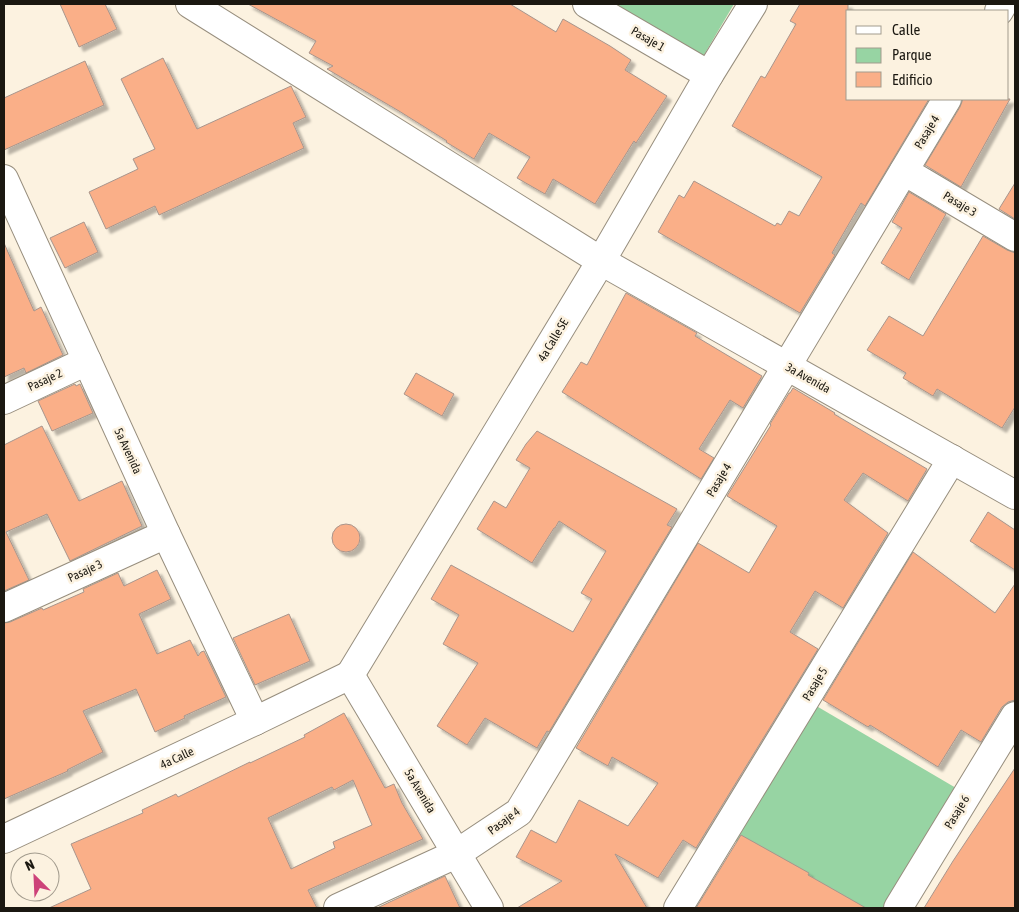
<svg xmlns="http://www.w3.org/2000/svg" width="1019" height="912" viewBox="0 0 1019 912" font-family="'Asap Condensed',sans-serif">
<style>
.green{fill:#97d4a3}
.building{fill:#faaf88;stroke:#a8958c;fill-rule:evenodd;filter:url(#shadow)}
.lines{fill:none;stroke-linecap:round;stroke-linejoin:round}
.minor-casing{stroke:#978e7e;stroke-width:30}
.minor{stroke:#fff;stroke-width:28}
.labels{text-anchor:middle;stroke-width:5;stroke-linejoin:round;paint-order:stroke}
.street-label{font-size:12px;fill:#1b1811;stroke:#fcf2e0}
</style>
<defs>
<filter id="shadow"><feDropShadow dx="4.5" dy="4.5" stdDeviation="1" flood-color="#0004"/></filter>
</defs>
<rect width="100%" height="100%" fill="#fcf2e0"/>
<g class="green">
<path d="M602,4h132l-33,56z"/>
<path d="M813,704l143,84 -71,120h-34l-119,-69z"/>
</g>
<g class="building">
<path d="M60,4h45l12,25 -38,18z"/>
<path d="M248,4h262l46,28 7,-13 47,27 21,14 -6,10 42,26 -31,47 -2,-2 -39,63 -42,-25 -8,15 -28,-16 13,-21 -41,-24 -15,26 -28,-17 1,-1 -48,-30 -72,-42 6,-3 -24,-13 7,-12z"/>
<path d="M800,4h48v95h81l-64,107 -4,-3 -29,50 3,2 -35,58 -142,-81 21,-37 5,3 10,-17 81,45 2,-3 4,2 8,-14 10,5 23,-39 -90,-51 29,-50 4,2 31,-54 -6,-3z"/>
<path d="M163,58l34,71 94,-43 15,31 -13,6 11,25 -145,67 -4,-9 -49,23 -17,-37 49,-23 -5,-10 22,-10 -34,-70z"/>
<path d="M85,61l19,44 -100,45v-52z"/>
<path d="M963,99h47l-49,88 -36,-22 35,-58z"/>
<path d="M1015,183v36l-16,-10z"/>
<path d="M909,192l37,22 -37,66 -28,-17 21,-35 -10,-6z"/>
<path d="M84,222l14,30 -33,16 -15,-30z"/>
<path d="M983,236l24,14 8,3v154l-13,21 -65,-39 -4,7 -30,-18 3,-5 -39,-23 22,-34 34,20z"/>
<path d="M4,243l30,68 7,-4 22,48 -37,18 -2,-5 -20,9z"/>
<path d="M626,293l71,40 -2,3 67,40 -19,32 -13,-8 -31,49 15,9 -13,21 -139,-87 19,-30 6,3z"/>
<path d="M416,373l38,21 -12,22 -38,-22z"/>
<path d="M75,384l1,2 4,-2 13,29 -41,18 -14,-30z"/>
<path d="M793,388l42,25 -1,1 93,55 -19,32 -45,-28 -19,27 44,33 -45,75 -28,-17 -25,41 28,17 -122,199 -13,-8 -25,38 -43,-24 32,54h-130l45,-27 -46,-24 15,-27 25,13 23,-43 49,26 30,-43 -46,-26 -4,9 -32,-18 122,-205 51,30 28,-47 -50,-30 44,-71 -1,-1 19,-31h1z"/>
<path d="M42,426l37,75 43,-20 20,45 -72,35 -23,-47 -41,18 23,48 -25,11v-146z"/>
<path d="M537,431l140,78 -10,16 5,2 -123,205 -2,-1 -10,17 -52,-30 -18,27 -30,-19 41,-63 -35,-19 16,-29 -28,-16 20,-34 122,67 19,-33 -11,-6 25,-42 -47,-30 -4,7h-1l-22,35 -55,-34 17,-28 12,7 24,-40 -14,-8 10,-16z"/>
<path d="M988,512l27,18v40l-45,-29z"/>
<circle cx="346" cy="538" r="14"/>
<path d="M913,552l82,61 20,-29v116l-7,2 -6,5 -21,35 -20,-12 -23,37 -68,-42 -2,2 -45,-27z"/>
<path d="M157,570l14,29 -32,15 18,40 33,-14 8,16 3,-4 3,-1 22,46 -42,19 1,2 -30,14 -19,-43 -53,22 20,41 -36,18 1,1 -64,28v-176l6,-1 32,-14 1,2 41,-18 -1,-3 35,-16 6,13z"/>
<path d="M289,614l21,47 -55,24 -22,-47z"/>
<path d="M344,713l41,75 9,-4 8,19 21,36 -115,51 9,18h-268l42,-19 -20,-45 72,-31 -1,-3 34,-16 2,3 72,-35v1l55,-26 -1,-2zM353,780l19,45 -39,17 2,6 -44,21 -23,-51 64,-31 2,3z"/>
<path d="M1015,768v140h-91l29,-47z"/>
<path d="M741,835l68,38 -1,2 58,33h-170z"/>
<path d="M445,876l15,32h-83z"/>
</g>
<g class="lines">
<defs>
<g id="minor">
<path d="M190,4l411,257 414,234"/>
<path d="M587,4l122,71"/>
<path d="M999,11l4,-7"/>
<path d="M904,171l111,66"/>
<path d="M4,179l162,355 89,187"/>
<path d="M4,400l83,-39"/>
<path d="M4,608l162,-74"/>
<path d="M350,675l251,-414 108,-186 44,-71"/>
<path d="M350,675l139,233"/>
<path d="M4,839l251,-118 95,-46"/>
<path d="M338,908l118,-54 63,-42 428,-713"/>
<path d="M678,908l274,-449"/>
<path d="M898,908l117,-192"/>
</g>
</defs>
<use href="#minor" class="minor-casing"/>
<use href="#minor" class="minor"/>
</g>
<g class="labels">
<g class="street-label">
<text transform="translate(648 39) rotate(30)" y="4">Pasaje 1</text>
<text transform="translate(927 132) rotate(-59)" y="4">Pasaje 4</text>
<text transform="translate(960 204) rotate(31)" y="4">Pasaje 3</text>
<text transform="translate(553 340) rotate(-59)" y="4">4a Calle SE</text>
<text transform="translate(808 378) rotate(29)" y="4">3a Avenida</text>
<text transform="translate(45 380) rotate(-25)" y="4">Pasaje 2</text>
<text transform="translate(128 451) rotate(65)" y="4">5a Avenida</text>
<text transform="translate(719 480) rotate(-59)" y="4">Pasaje 4</text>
<text transform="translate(85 571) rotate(-25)" y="4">Pasaje 3</text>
<text transform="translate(815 684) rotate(-59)" y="4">Pasaje 5</text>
<text transform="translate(177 758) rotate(-25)" y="4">4a Calle</text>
<text transform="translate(420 791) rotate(59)" y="4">5a Avenida</text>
<text transform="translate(957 812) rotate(-59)" y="4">Pasaje 6</text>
<text transform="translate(504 821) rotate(-37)" y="4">Pasaje 4</text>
</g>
</g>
<rect width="1019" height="912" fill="none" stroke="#1b1811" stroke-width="10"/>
<rect x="846" y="10" width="162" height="90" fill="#fcf2e0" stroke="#a29b8d"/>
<rect x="856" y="26" width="25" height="8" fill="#ffffff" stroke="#a29b8d"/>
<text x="892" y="35" font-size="15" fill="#1b1811">Calle</text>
<rect x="856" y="48" width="25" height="15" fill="#97d4a3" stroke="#a29b8d"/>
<text x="892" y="60" font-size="15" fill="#1b1811">Parque</text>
<rect x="856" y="72" width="25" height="15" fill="#faaf88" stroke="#a29b8d"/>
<text x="892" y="85" font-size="15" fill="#1b1811">Edificio</text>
<g transform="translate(35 877) rotate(336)"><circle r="24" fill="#fcf2e0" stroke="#a29b8d"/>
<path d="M0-4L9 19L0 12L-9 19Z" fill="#cd4279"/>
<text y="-8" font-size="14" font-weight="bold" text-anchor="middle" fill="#1b1811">N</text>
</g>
</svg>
